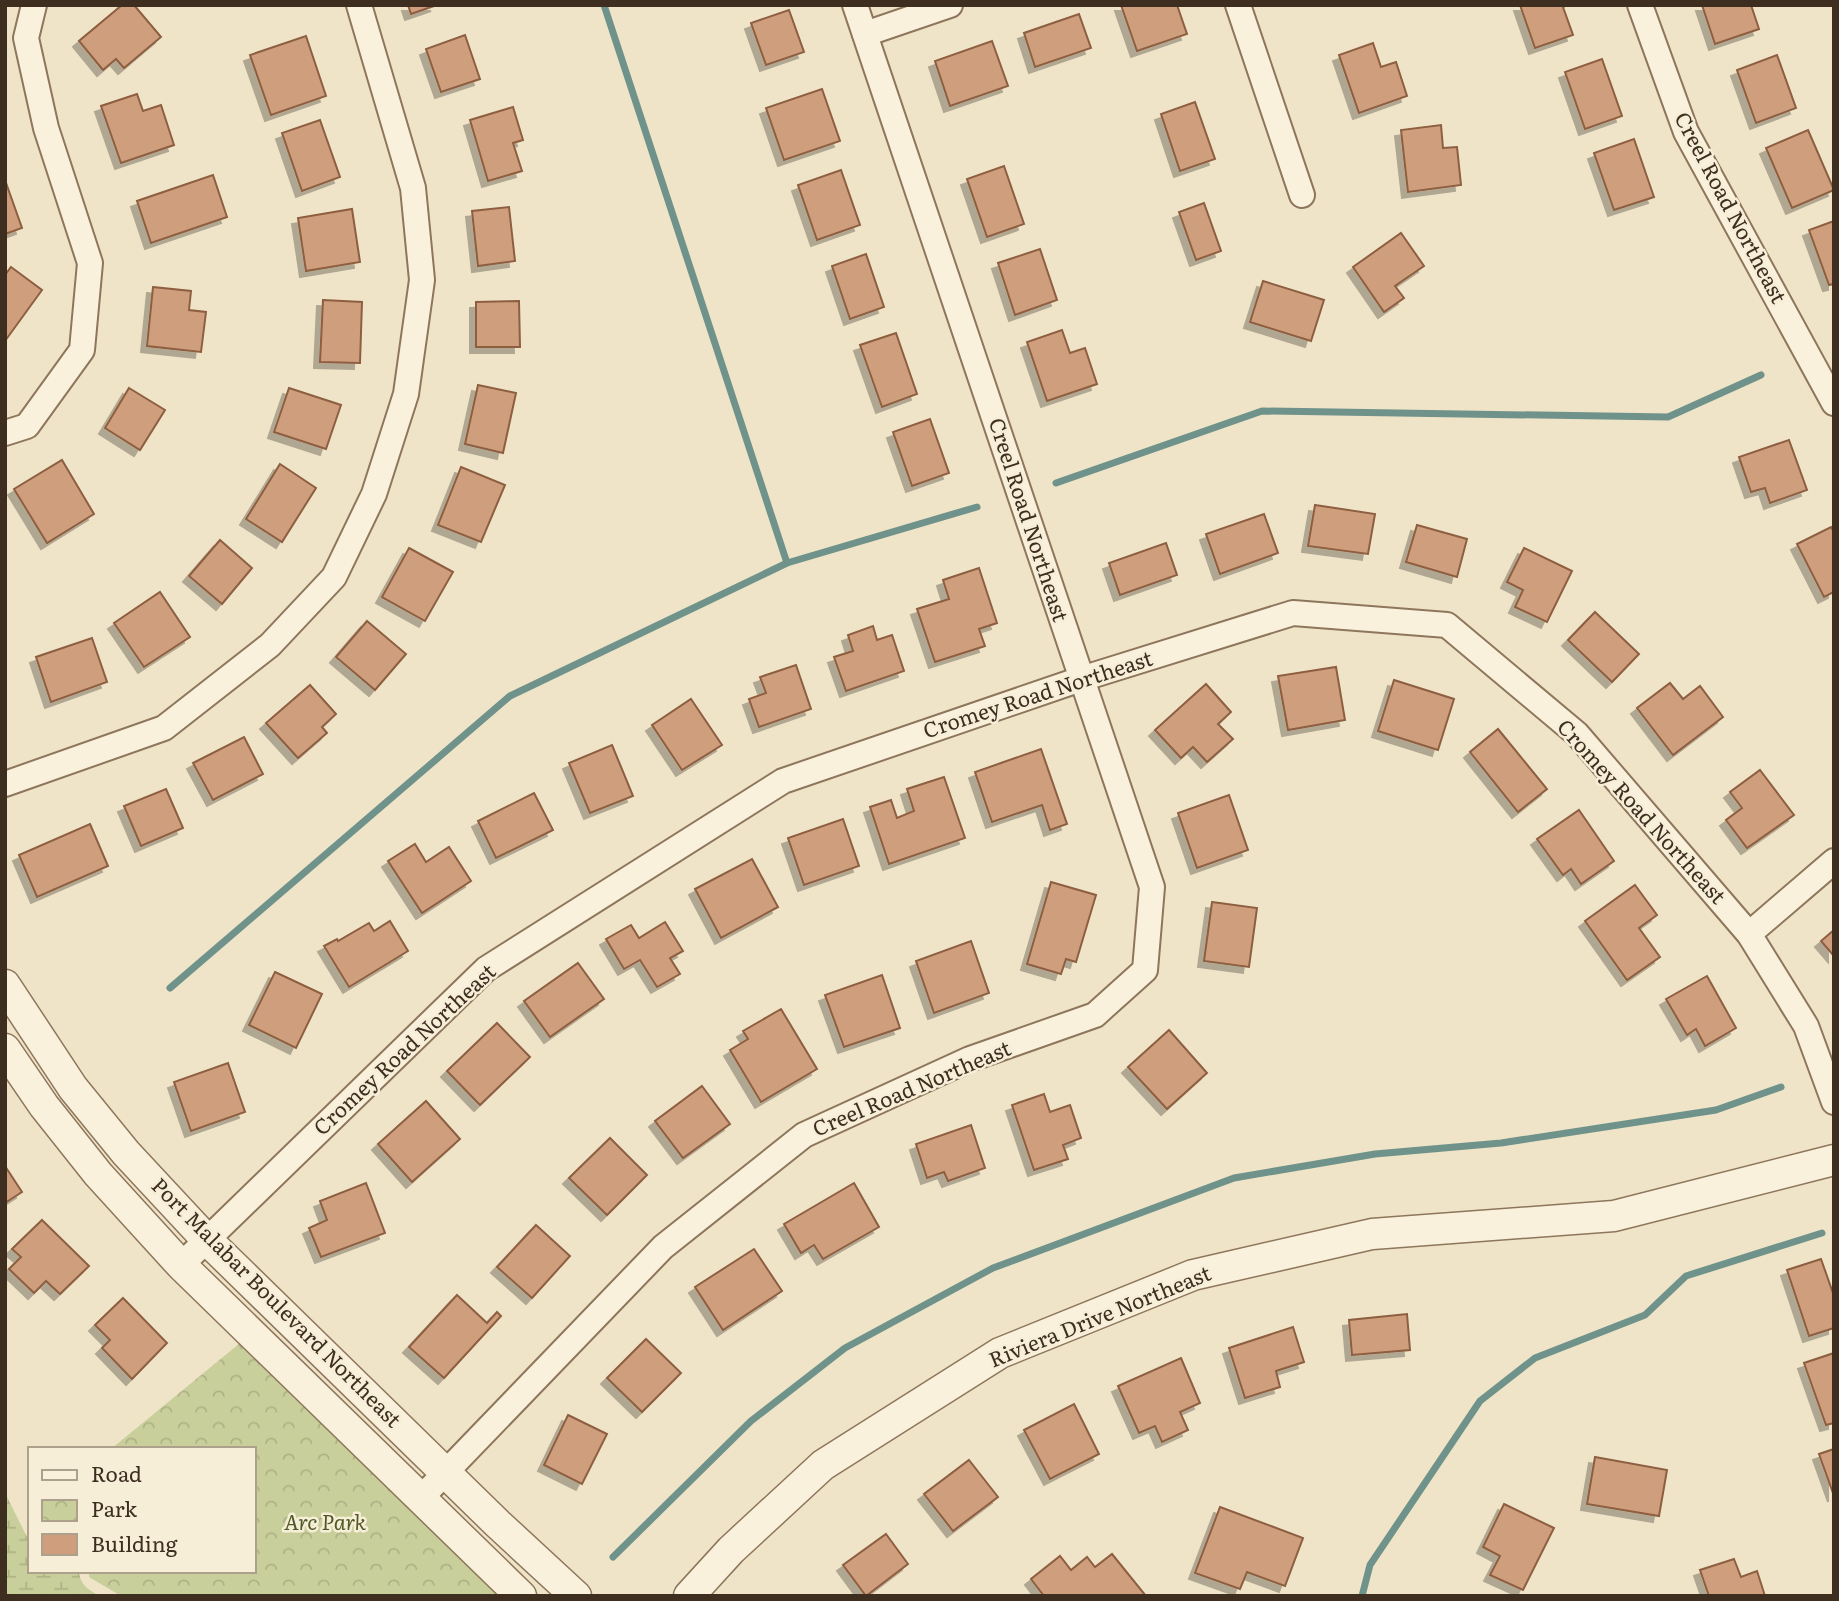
<svg xmlns="http://www.w3.org/2000/svg" width="1839" height="1601" viewBox="0 0 1839 1601" font-family="Literata,serif">
<style>
.wetland{fill:url(#wetland-marsh)}
.park{fill:url(#park-crowns)}
.lines{fill:none;stroke-linecap:round;stroke-linejoin:round}
.stream{stroke:#6f938a;stroke-width:7}
.building{fill:#cf9f7d;stroke:#8d5f41;stroke-width:2;filter:url(#shadow)}
.minor-casing{stroke:#8d765c;stroke-width:28}
.tertiary-casing{stroke:#8d765c;stroke-width:33}
.minor{stroke:#faf1dc;stroke-width:24}
.tertiary{stroke:#faf1dc;stroke-width:30}
.labels{text-anchor:middle;stroke-width:5;stroke-linejoin:round;paint-order:stroke}
.street-label{font-size:21px;fill:#3d2e20;stroke:#f7eed8}
.park-label{font-size:21px;font-style:italic;fill:#4d5a26;stroke:#f7eed8}
</style>
<defs>
<pattern id="wetland-marsh" width="20" height="14" patternUnits="userSpaceOnUse" patternTransform="scale(1.75)"><rect width="20" height="14" fill="#c9cf9b"/><path d="M1 5h8M5 5V1M11 12h8M15 12V8" fill="none" stroke="#aeb285"/></pattern>
<pattern id="park-crowns" width="20" height="18" patternUnits="userSpaceOnUse" patternTransform="scale(1.75)"><rect width="20" height="18" fill="#c9cf9b"/><path d="M2 6a3 3 0 1 1 6 0M12 15a3 3 0 1 1 6 0" fill="none" stroke="#aeb285"/></pattern>
<filter id="shadow"><feDropShadow dx="-6" dy="6" stdDeviation="0" flood-color="#0004"/></filter>
</defs>
<rect width="100%" height="100%" fill="#f0e4c8"/>
<path class="wetland" d="M5,1493l25,50v28h49c1,14 9,18 20,25h-94z"/>
<path class="park" d="M251,1334l98,111 149,151h-377l-32,-19v-6h165v-122h-143z"/>
<g class="lines">
<g class="stream">
<path d="M604,5l183,558"/>
<path d="M1056,483l206,-72 406,6 93,-42"/>
<path d="M170,988l340,-292 277,-133 190,-56"/>
<path d="M613,1557l138,-136 94,-73 148,-80 241,-90 141,-24 126,-11 215,-33 65,-23"/>
<path d="M1362,1596l8,-31 110,-164 55,-43 110,-43 41,-39 136,-43"/>
</g>
</g>
<g class="building">
<path d="M122,5h12l27,32 -37,31 -8,-9 -13,11 -24,-29z"/>
<path d="M408,5h29l-26,9z"/>
<path d="M1121,5h56l10,29 -50,17z"/>
<path d="M1520,5h47l-4,2 10,28 -38,13z"/>
<path d="M1702,5h49l8,24 -44,15z"/>
<path d="M789,10l15,42 -38,13 -15,-42z"/>
<path d="M1079,14l12,34 -56,19 -11,-34z"/>
<path d="M465,35l15,44 -39,13 -15,-43z"/>
<path d="M306,36l20,60 -55,19 -21,-60z"/>
<path d="M992,41l16,45 -58,20 -15,-45z"/>
<path d="M1373,43l8,24 15,-5 11,34 -48,17 -20,-58z"/>
<path d="M1777,55l19,53 -40,15 -19,-53z"/>
<path d="M1602,59l20,57 -37,13 -20,-57z"/>
<path d="M822,89l18,52 -56,19 -18,-52z"/>
<path d="M137,94l6,17 18,-6 13,40 -53,18 -20,-57z"/>
<path d="M1195,102l20,57 -35,12 -19,-57z"/>
<path d="M513,107l10,33 -10,3 9,28 -34,10 -18,-61z"/>
<path d="M320,120l20,57 -38,14 -20,-58z"/>
<path d="M1441,125l2,23 14,-1 4,38 -53,7 -7,-62z"/>
<path d="M1808,130l26,60 -42,18 -26,-60z"/>
<path d="M1634,139l20,58 -40,13 -20,-57z"/>
<path d="M1004,166l20,58 -37,13 -20,-58z"/>
<path d="M841,170l19,55 -43,15 -19,-55z"/>
<path d="M213,175l14,42 -76,26 -14,-42z"/>
<path d="M5,180l17,48 -17,6z"/>
<path d="M1204,203l17,48 -25,9 -17,-48z"/>
<path d="M509,207l6,54 -37,5 -6,-55z"/>
<path d="M352,209l8,53 -54,9 -8,-53z"/>
<path d="M1834,221v63l-5,1 -20,-55z"/>
<path d="M1401,233l23,33 -29,20 9,12 -20,14 -31,-45z"/>
<path d="M1040,249l17,51 -42,15 -17,-52z"/>
<path d="M866,254l18,53 -34,12 -18,-53z"/>
<path d="M11,267l31,23 -37,51v-66z"/>
<path d="M1263,281l61,19 -13,41 -61,-19z"/>
<path d="M153,287l38,4 -2,19 17,2 -5,40 -54,-6z"/>
<path d="M323,300l39,2 -2,61 -40,-1z"/>
<path d="M519,301l1,46h-44v-45z"/>
<path d="M1062,330l8,23 15,-5 12,36 -50,17 -20,-59z"/>
<path d="M896,333l21,61 -35,13 -22,-62z"/>
<path d="M478,385l38,8 -13,60 -38,-9z"/>
<path d="M129,388l36,22 -25,40 -35,-22z"/>
<path d="M289,388l52,17 -15,44 -52,-17z"/>
<path d="M930,419l19,54 -37,13 -19,-54z"/>
<path d="M1789,440l18,50 -37,13 -5,-15 -14,4 -12,-35z"/>
<path d="M62,460l32,54 -47,29 -33,-54z"/>
<path d="M280,464l36,24 -34,54 -36,-23z"/>
<path d="M461,467l44,18 -24,57 -43,-17z"/>
<path d="M1315,505l60,9 -7,40 -60,-8z"/>
<path d="M1264,514l14,39 -58,21 -14,-40z"/>
<path d="M1417,525l50,14 -10,38 -51,-15z"/>
<path d="M1831,527l3,5v60l-10,5 -27,-53z"/>
<path d="M220,540l32,28 -30,36 -33,-28z"/>
<path d="M1166,543l11,32 -57,20 -11,-32z"/>
<path d="M409,548l44,24 -28,49 -43,-24z"/>
<path d="M1524,548l48,23 -25,51 -32,-15 8,-17 -16,-8z"/>
<path d="M979,568l18,55 -18,6 6,17 -50,16 -18,-53 32,-10 -6,-19z"/>
<path d="M160,592l30,45 -46,30 -30,-44z"/>
<path d="M1595,612l44,42 -27,28 -44,-42z"/>
<path d="M367,621l39,33 -31,36 -39,-33z"/>
<path d="M873,626l4,14 15,-5 12,36 -58,20 -12,-34 19,-6 -5,-16z"/>
<path d="M92,638l15,44 -56,20 -15,-45z"/>
<path d="M796,665l15,44 -52,18 -10,-28 17,-6 -6,-16z"/>
<path d="M1336,667l9,53 -57,10 -10,-54z"/>
<path d="M1394,680l60,19 -16,51 -60,-19z"/>
<path d="M1670,683l13,16 17,-13 23,31 -50,38 -36,-47z"/>
<path d="M1206,684l25,28 -13,12 15,15 -26,23 -14,-15 -12,11 -26,-28z"/>
<path d="M310,685l26,29 -14,13 5,6 -29,25 -32,-35z"/>
<path d="M691,699l31,46 -40,25 -30,-45z"/>
<path d="M1498,729l49,60 -29,23 -48,-60z"/>
<path d="M244,737l19,37 -50,26 -20,-37z"/>
<path d="M612,745l21,51 -43,17 -21,-50z"/>
<path d="M1041,749l26,75 -17,6 -8,-25 -50,17 -17,-50z"/>
<path d="M1760,770l34,45 -47,33 -21,-28 16,-12 -12,-16z"/>
<path d="M944,777l21,61 -76,26 -19,-57 21,-7 6,18 17,-7 -7,-22z"/>
<path d="M166,789l17,39 -42,18 -17,-40z"/>
<path d="M534,793l19,37 -57,28 -18,-37z"/>
<path d="M1229,795l19,55 -51,18 -19,-55z"/>
<path d="M1579,810l35,51 -33,23 -10,-15 -8,6 -26,-36z"/>
<path d="M843,819l16,47 -55,19 -16,-47z"/>
<path d="M90,824l18,42 -71,31 -18,-42z"/>
<path d="M415,844l11,18 23,-15 22,34 -49,32 -34,-52z"/>
<path d="M752,859l26,48 -57,31 -26,-49z"/>
<path d="M1051,882l45,13 -20,67 -10,-3 -5,15 -34,-10z"/>
<path d="M1635,885l22,30 -18,13 21,29 -33,23 -42,-59z"/>
<path d="M1212,902l45,6 -8,59 -45,-6z"/>
<path d="M390,921l18,30 -59,36 -25,-41 13,-7 1,2 31,-18 5,8z"/>
<path d="M665,922l18,29 -13,7 10,16 -23,13 -17,-27 -16,9 -18,-30 25,-14 8,13z"/>
<path d="M1834,930v26l-13,-15z"/>
<path d="M971,941l18,52 -55,20 -18,-52z"/>
<path d="M578,963l26,36 -54,38 -26,-36z"/>
<path d="M275,972l47,22 -26,54 -47,-23z"/>
<path d="M882,975l18,53 -56,19 -19,-52z"/>
<path d="M1707,976l29,52 -31,18 -9,-17 -9,6 -21,-36z"/>
<path d="M781,1009l36,60 -56,33 -31,-52 18,-11 -5,-8z"/>
<path d="M497,1023l33,34 -50,48 -33,-34z"/>
<path d="M1169,1030l38,43 -40,36 -39,-42z"/>
<path d="M228,1063l17,49 -54,19 -17,-49z"/>
<path d="M702,1086l28,38 -47,34 -28,-37z"/>
<path d="M1044,1094l6,18 20,-7 11,33 -18,7 5,14 -34,11 -22,-65z"/>
<path d="M426,1101l34,38 -48,43 -34,-38z"/>
<path d="M971,1125l14,43 -37,13 -4,-9 -17,6 -11,-34z"/>
<path d="M610,1138l37,37 -40,40 -38,-37z"/>
<path d="M5,1166l17,26 -17,11z"/>
<path d="M366,1183l19,50 -64,24 -12,-29 18,-8 -7,-19z"/>
<path d="M854,1183l25,44 -56,32 -9,-14 -13,8 -17,-29z"/>
<path d="M42,1220l47,46 -29,28 -14,-13 -12,12 -25,-24 12,-12 -9,-8z"/>
<path d="M536,1225l34,31 -38,42 -35,-31z"/>
<path d="M754,1249l28,42 -59,39 -28,-43z"/>
<path d="M1821,1259l13,37v32l-25,8 -22,-66z"/>
<path d="M457,1295l30,28 10,-11 4,4 -57,62 -35,-31z"/>
<path d="M123,1298l44,45 -35,36 -30,-31 8,-8 -15,-15z"/>
<path d="M1407,1314l3,36 -58,5 -3,-35z"/>
<path d="M1293,1327l11,35 -28,9 4,16 -35,11 -16,-50z"/>
<path d="M646,1339l35,34 -39,39 -35,-34z"/>
<path d="M1834,1353v70l-8,2 -22,-62z"/>
<path d="M1181,1358l19,45 -20,9 8,18 -26,12 -7,-16 -16,7 -21,-47z"/>
<path d="M1074,1404l25,50 -49,25 -26,-49z"/>
<path d="M568,1415l39,19 -25,50 -38,-19z"/>
<path d="M1834,1449v47l-15,-42z"/>
<path d="M1595,1457l72,13 -8,46 -72,-12z"/>
<path d="M969,1460l29,37 -45,34 -29,-37z"/>
<path d="M1504,1504l50,24 -31,62 -33,-15 10,-19 -17,-9z"/>
<path d="M1220,1507l83,31 -18,48 -38,-14 -7,17 -45,-16z"/>
<path d="M886,1534l22,30 -42,32 -23,-31z"/>
<path d="M1112,1554l34,42h-102l-13,-17 29,-23 11,14 16,-13 8,10z"/>
<path d="M1734,1559l7,18 16,-6 8,25h-56l-9,-26z"/>
</g>
<g class="lines">
<defs>
<g id="minor">
<path d="M1238,5l64,190"/>
<path d="M1640,5l46,127 148,271"/>
<path d="M865,34l85,-29"/>
<path d="M5,433l22,-7 55,-76 8,-87 -44,-135 -20,-90 8,-33"/>
<path d="M5,784l159,-56 106,-83 64,-68 40,-83 32,-100 16,-114 -9,-92 -54,-183"/>
<path d="M1749,934l85,-73"/>
<path d="M181,1265l305,-296 297,-188 298,-102 212,-66 154,12 130,109 172,200 57,92 28,76"/>
<path d="M420,1499l243,-252 141,-112 166,-76 125,-44 50,-45 7,-83 -297,-882"/>
</g>
<g id="tertiary">
<path d="M5,985l68,103 53,65 81,87 291,284 78,72"/>
<path d="M5,1049l39,57 54,68 83,91 340,331"/>
<path d="M689,1596l42,-46 92,-85 177,-112 193,-78 179,-41 242,-18 220,-56"/>
</g>
</defs>
<use href="#minor" class="minor-casing"/>
<use href="#tertiary" class="tertiary-casing"/>
<use href="#minor" class="minor"/>
<use href="#tertiary" class="tertiary"/>
</g>
<g class="labels">
<g class="street-label">
<text transform="translate(1730 208) rotate(62)" y="7">Creel Road Northeast</text>
<text transform="translate(1028 520) rotate(72)" y="7">Creel Road Northeast</text>
<text transform="translate(1038 695) rotate(-18)" y="7">Cromey Road Northeast</text>
<text transform="translate(1641 812) rotate(48)" y="7">Cromey Road Northeast</text>
<text transform="translate(405 1050) rotate(-43)" y="7">Cromey Road Northeast</text>
<text transform="translate(912 1089) rotate(-23)" y="7">Creel Road Northeast</text>
<text transform="translate(276 1303) rotate(45)" y="7">Port Malabar Boulevard Northeast</text>
<text transform="translate(1100 1317) rotate(-22)" y="7">Riviera Drive Northeast</text>
</g>
<g class="park-label">
<text x="325" y="1530">Arc Park</text>
</g>
</g>
<rect width="1839" height="1601" fill="none" stroke="#3d2e20" stroke-width="14"/>
<rect x="28" y="1447" width="228" height="126" fill="#f7eed8" stroke="#ada18e" stroke-width="2"/>
<rect x="42" y="1470" width="35" height="10" fill="#faf1dc" stroke="#ada18e" stroke-width="2"/>
<text x="91" y="1482" font-size="21" fill="#3d2e20">Road</text>
<rect x="42" y="1500" width="35" height="21" fill="url(#park-crowns)" stroke="#ada18e" stroke-width="2"/>
<text x="91" y="1517" font-size="21" fill="#3d2e20">Park</text>
<rect x="42" y="1534" width="35" height="21" fill="#cf9f7d" stroke="#ada18e" stroke-width="2"/>
<text x="91" y="1552" font-size="21" fill="#3d2e20">Building</text>
</svg>
